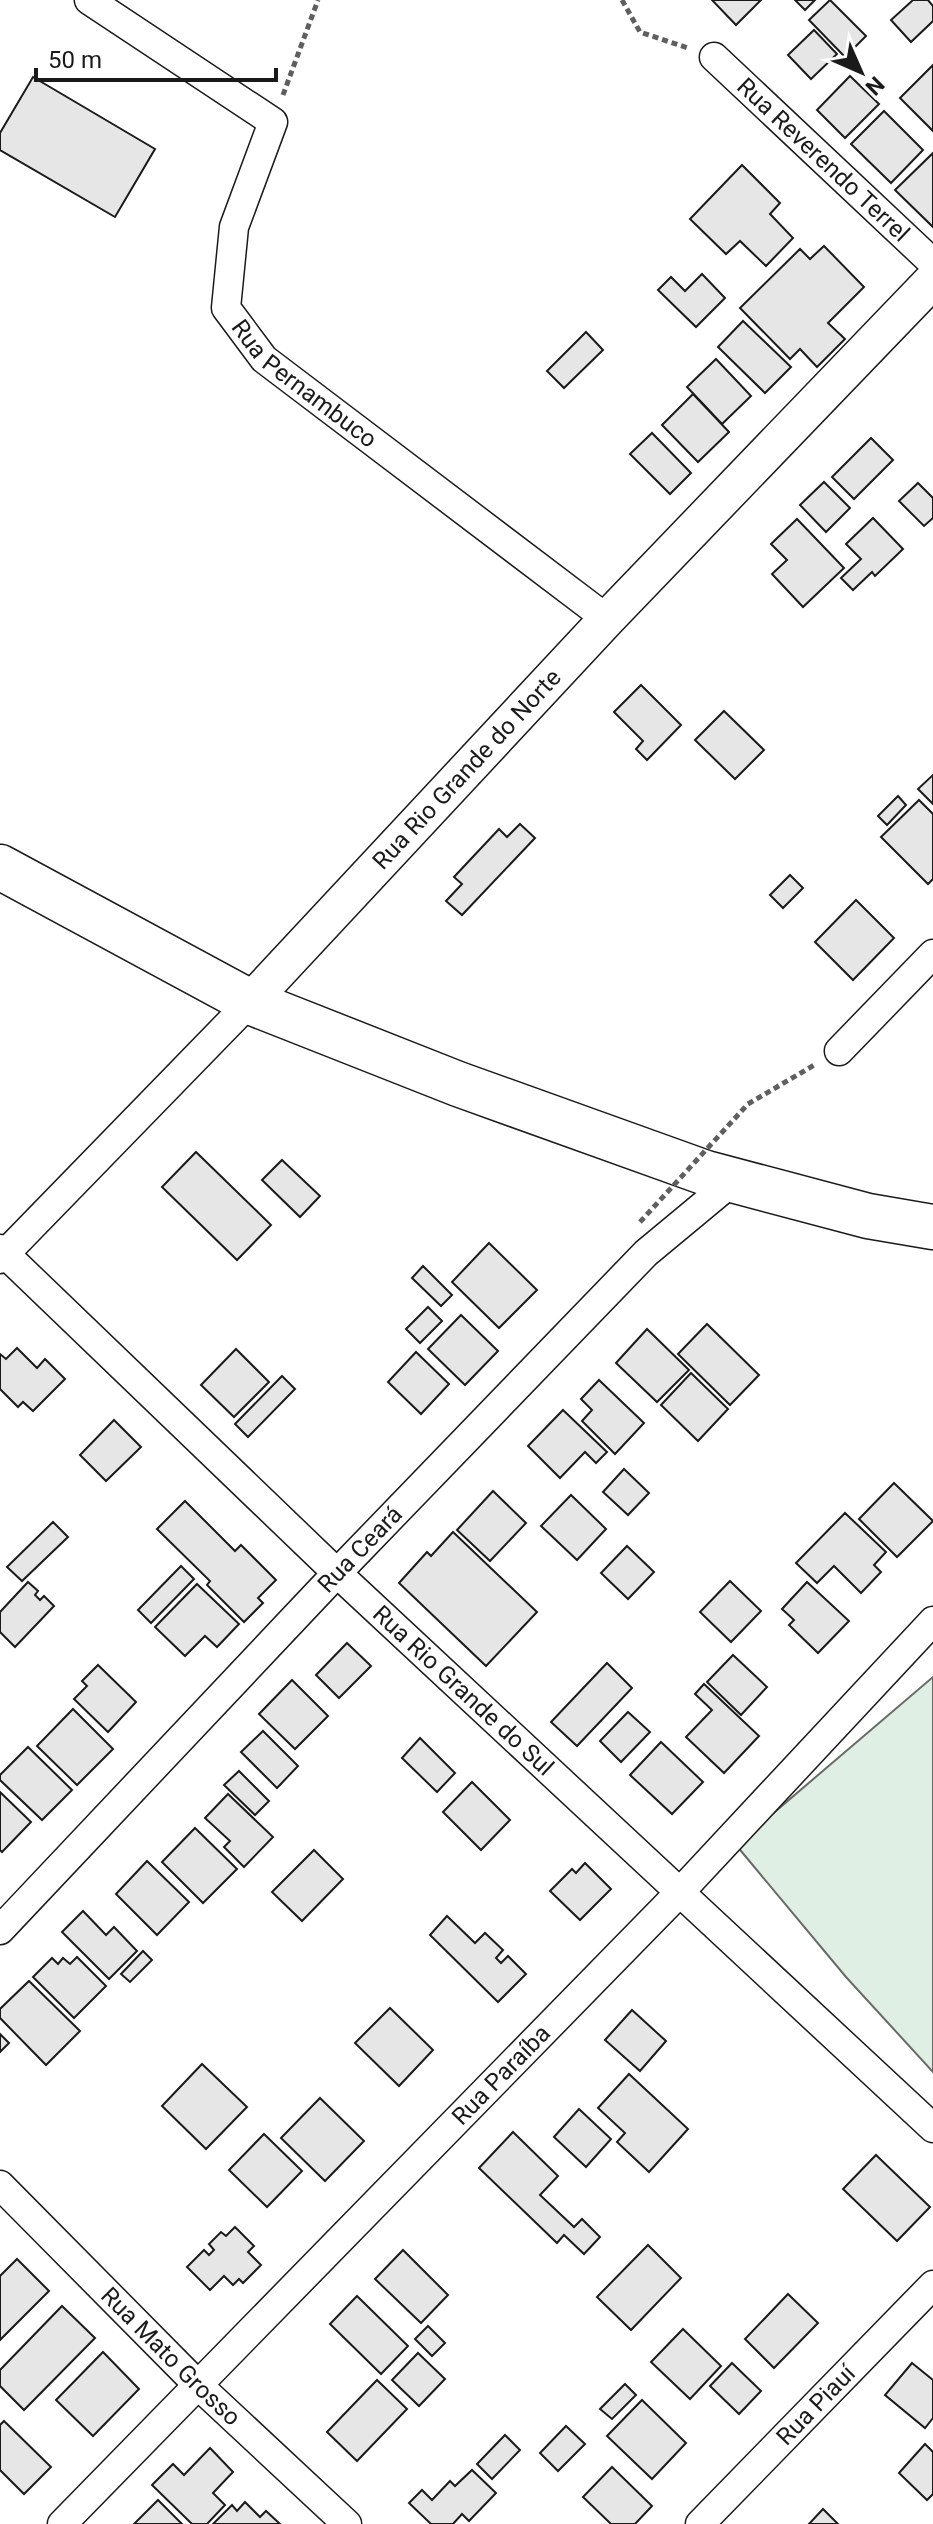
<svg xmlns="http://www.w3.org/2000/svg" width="933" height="2524" viewBox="0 0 933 2524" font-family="Roboto,sans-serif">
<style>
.green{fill:#e0efe3;stroke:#6a6a6a;stroke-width:2}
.building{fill:#e6e6e6;stroke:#1a1a1a;stroke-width:2}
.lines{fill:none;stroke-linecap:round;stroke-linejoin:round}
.minor-casing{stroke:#1a1a1a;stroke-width:31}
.tertiary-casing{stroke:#1a1a1a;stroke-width:39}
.primary-casing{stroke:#1a1a1a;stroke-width:47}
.path{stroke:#5f5f5f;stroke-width:5;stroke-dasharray:6 4;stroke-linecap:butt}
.minor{stroke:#fff;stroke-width:28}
.tertiary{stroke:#fff;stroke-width:36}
.primary{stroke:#fff;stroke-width:44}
.path-bridge{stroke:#5f5f5f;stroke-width:5;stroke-dasharray:6 4;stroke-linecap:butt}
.labels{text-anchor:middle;stroke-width:6;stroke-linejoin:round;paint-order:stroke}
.street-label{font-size:24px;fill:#1a1a1a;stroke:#fff}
</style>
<rect width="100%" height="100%" fill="#fff"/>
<path class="green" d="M933,1677v395l-87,-95 -110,-132z"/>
<g class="building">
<path d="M712,0h49l-25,25z"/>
<path d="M795,0h20l-10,10z"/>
<path d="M830,0l36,36 -21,21 -36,-37z"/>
<path d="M913,0h15l5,6v15l-22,21 -20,-22z"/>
<path d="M814,30l23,24 -26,25 -23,-24z"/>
<path d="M933,65v66l-33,-33z"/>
<path d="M850,76l29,28 -34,34 -28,-28z"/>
<path d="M33,77l122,72 -40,68 -115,-67v-17z"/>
<path d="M884,111l39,39 -32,33 -40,-39z"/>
<path d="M933,153v74l-38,-37z"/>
<path d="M742,165l38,38 -10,11 23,24 -27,28 -26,-25 -14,13 -36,-35z"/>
<path d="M824,246l40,41 -36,36 17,16 -28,28 -17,-18 -10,10 -50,-51 60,-59 10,10z"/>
<path d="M702,274l23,24 -29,29 -38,-37 13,-13 14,14z"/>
<path d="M743,321l48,46 -26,26 -47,-46z"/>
<path d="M586,332l17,18 -39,38 -17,-17z"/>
<path d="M716,359l35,37 -29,28 -35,-37z"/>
<path d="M693,394l36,38 -31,30 -36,-37z"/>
<path d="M652,433l39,40 -21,21 -40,-40z"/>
<path d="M871,438l22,22 -39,39 -22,-22z"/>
<path d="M824,482l26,26 -24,24 -26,-27z"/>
<path d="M918,483l15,15v20l-9,8 -25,-25z"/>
<path d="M873,518l30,31 -28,27 -3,-4 -19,18 -12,-12 20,-19 -15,-15z"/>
<path d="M797,519l47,49 -41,39 -31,-33 15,-14 -16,-16z"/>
<path d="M641,685l40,40 -34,35 -11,-11 7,-8 -29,-29z"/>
<path d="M724,711l40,39 -29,29 -40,-39z"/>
<path d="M933,775v29l-15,-15z"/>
<path d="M898,796l8,9 -19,20 -9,-9z"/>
<path d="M919,800l14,14v65l-5,5 -47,-47z"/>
<path d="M520,824l15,14 -73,77 -16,-14 16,-17 -8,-7 45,-48 8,8z"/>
<path d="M790,875l13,13 -20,20 -13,-13z"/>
<path d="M856,900l38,38 -41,42 -38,-38z"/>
<path d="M196,1152l75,73 -34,35 -75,-73z"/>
<path d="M282,1160l38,36 -20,21 -38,-37z"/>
<path d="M489,1243l48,47 -38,38 -47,-46z"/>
<path d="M423,1266l29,29 -11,11 -29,-28z"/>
<path d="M428,1307l14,14 -22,22 -14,-14z"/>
<path d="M461,1315l37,36 -33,34 -37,-36z"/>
<path d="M707,1324l52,51 -29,30 -52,-51z"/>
<path d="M647,1329l42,41 -32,32 -41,-39z"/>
<path d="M17,1348l20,20 8,-9 20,20 -32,32 -10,-9 -5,5 -18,-18v-35l6,5z"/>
<path d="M236,1349l33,33 -35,35 -33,-32z"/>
<path d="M416,1352l33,32 -28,30 -33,-32z"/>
<path d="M691,1373l37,36 -30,32 -37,-36z"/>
<path d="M282,1376l13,13 -47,48 -13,-13z"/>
<path d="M599,1380l45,43 -29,31 -33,-33 10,-11 -11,-11z"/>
<path d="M563,1410l44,42 -11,11 -11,-11 -25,26 -32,-32z"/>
<path d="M114,1420l27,27 -35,34 -26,-26z"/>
<path d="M624,1469l25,24 -21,22 -25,-23z"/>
<path d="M894,1483l39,38 -36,36 -38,-38z"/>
<path d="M493,1491l33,32 -36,38 -33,-31z"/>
<path d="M571,1495l35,34 -29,31 -36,-34z"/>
<path d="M185,1501l50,50 6,-6 35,35 -18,18 5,5 -19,19 -37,-37 3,-4 -53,-52z"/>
<path d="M845,1513l41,39 -12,13 7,7 -20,21 -27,-27 -17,17 -21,-20z"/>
<path d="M53,1522l15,15 -46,44 -15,-14z"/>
<path d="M453,1532l84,80 -51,54 -87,-83 28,-31 4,4z"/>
<path d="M627,1546l27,26 -26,27 -27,-26z"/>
<path d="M181,1566l13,13 -43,44 -13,-13z"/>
<path d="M730,1581l31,30 -30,31 -31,-30z"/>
<path d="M28,1582l10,9 -3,4 5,5 4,-4 10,10 -39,41 -15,-15v-20z"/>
<path d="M807,1582l42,39 -31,32 -29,-28 5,-5 -12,-11z"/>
<path d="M197,1584l42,40 -22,23 -12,-11 -20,20 -30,-29z"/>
<path d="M347,1643l24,23 -32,32 -23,-23z"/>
<path d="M733,1655l34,32 -26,28 -34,-33z"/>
<path d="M607,1663l25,25 -55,58 -26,-24z"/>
<path d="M98,1665l38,37 -28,30 -34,-33 13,-13 -5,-5z"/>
<path d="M292,1680l36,36 -33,33 -36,-35z"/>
<path d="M704,1684l55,52 -35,37 -38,-36 26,-27 -17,-16z"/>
<path d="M73,1709l40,40 -36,36 -40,-39z"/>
<path d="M628,1712l22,20 -29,30 -21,-21z"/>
<path d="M263,1731l35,35 -21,22 -36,-36z"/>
<path d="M420,1738l35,35 -18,19 -35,-34z"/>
<path d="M661,1742l42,40 -31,32 -42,-39z"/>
<path d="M28,1747l44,43 -30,30 -42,-40v-5z"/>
<path d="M239,1771l30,30 -14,14 -31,-30z"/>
<path d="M472,1782l38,38 -29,30 -38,-38z"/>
<path d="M0,1792l31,30 -29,30 -2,-2z"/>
<path d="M228,1794l45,43 -29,30 -20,-20 6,-6 -25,-23z"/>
<path d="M195,1828l42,41 -34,34 -41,-41z"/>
<path d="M314,1850l29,29 -41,42 -30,-29z"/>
<path d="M147,1861l42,41 -32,33 -41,-41z"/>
<path d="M585,1863l26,26 -31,31 -30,-29 22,-22 4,4z"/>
<path d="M83,1911l23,24 8,-8 23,24 -28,28 -47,-47z"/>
<path d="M447,1916l28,27 10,-10 18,17 -7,8 5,5 7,-7 18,18 -28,28 -68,-67z"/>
<path d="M143,1951l9,9 -22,22 -9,-8z"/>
<path d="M77,1957l29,29 -32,32 -41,-41 19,-19 6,6 5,-6 7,6z"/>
<path d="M29,1981l51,50 -34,34 -46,-47v-9z"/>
<path d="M390,2008l43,42 -34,36 -44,-43z"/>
<path d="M632,2010l34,31 -26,30 -35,-31z"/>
<path d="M0,2034l9,9 -9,9z"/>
<path d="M202,2064l45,43 -41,42 -44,-43z"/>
<path d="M629,2074l59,55 -39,43 -32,-30 8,-9 -27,-25z"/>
<path d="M320,2098l44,43 -39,40 -44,-43z"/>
<path d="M579,2109l32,30 -25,28 -32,-30z"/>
<path d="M513,2132l45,44 -18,19 34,32 8,-8 18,18 -16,17 -20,-19 -7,8 -78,-75z"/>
<path d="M264,2134l38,37 -35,36 -38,-37z"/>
<path d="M876,2155l54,52 -33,34 -54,-52z"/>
<path d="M235,2227l19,19 -6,6 13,13 -18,18 -4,-4 -6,6 -9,-9 -14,14 -23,-23 17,-17 5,5 5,-5 -5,-6 12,-12 5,4z"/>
<path d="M648,2245l33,33 -50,52 -34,-33z"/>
<path d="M403,2250l45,45 -27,28 -46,-44z"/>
<path d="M17,2259l32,32 -49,49v-64z"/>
<path d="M788,2294l30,29 -44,45 -29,-29z"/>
<path d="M357,2296l51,50 -27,28 -51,-50z"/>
<path d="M62,2306l33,32 -71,72 -24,-24v-16z"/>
<path d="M428,2326l17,17 -13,13 -17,-17z"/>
<path d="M683,2329l38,37 -31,33 -39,-37z"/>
<path d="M103,2352l36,37 -46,47 -37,-36z"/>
<path d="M418,2353l27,26 -26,27 -27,-26z"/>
<path d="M732,2363l29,28 -22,23 -29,-28z"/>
<path d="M912,2363l21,17v38l-8,10 -40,-33z"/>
<path d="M377,2380l30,29 -50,52 -30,-29z"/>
<path d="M625,2384l11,11 -24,24 -12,-10z"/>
<path d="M642,2400l44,43 -34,36 -45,-43z"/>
<path d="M4,2421l47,46 -27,27 -24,-24v-45z"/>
<path d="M566,2426l19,18 -27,27 -18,-18z"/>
<path d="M505,2435l15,15 -28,29 -15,-15z"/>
<path d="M925,2444l8,8v42l-6,6 -28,-27z"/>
<path d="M210,2448l23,24 -20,21 12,12 -18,19h-15l-40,-39 21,-21 11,11z"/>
<path d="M612,2467l40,39 -17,18h-24l-28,-27z"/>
<path d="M472,2470l24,23 -27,28 -7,-7 -9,10h-22l-22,-21 13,-13 10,10 18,-19 5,5z"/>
<path d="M158,2500l24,24h-48z"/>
<path d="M245,2502l15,15 6,-6 14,13h-67l19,-19 5,6z"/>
<path d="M823,2509l15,15h-29z"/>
</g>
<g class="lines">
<defs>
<g id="minor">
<path id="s1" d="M89,0l184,122 -39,105 -8,81 38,51 343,260"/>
<path id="s2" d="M714,57l219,206"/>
<path d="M839,1051l94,-97"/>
<path id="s3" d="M0,1249l337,324 596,555"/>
<path d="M0,1259l250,-257"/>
<path id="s4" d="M0,1930l337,-357 309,-320 88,-73"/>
<path id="s5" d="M0,2185l199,201 148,138"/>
<path id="s6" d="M62,2524l619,-633 252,-270"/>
<path id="s7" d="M700,2524l233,-239"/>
</g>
<g id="tertiary">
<path id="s8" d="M250,1002l357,-383 326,-339"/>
</g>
<path id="primary" d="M0,867l250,135 208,82 248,89 162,43 65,11"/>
</defs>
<use href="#minor" class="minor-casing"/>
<use href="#tertiary" class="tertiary-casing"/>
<use href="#primary" class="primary-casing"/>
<g class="path">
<path d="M622,0l18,32 48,16"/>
<path d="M283,95l35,-95"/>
<path d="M748,1104l68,-40"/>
</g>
<use href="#minor" class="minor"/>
<use href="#tertiary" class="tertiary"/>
<use href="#primary" class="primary"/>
<path class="path-bridge" d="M640,1222l108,-118"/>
</g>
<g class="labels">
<g class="street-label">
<text dy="8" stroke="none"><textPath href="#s2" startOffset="150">Rua Reverendo Terrel</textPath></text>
<text dy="8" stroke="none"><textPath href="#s1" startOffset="524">Rua Pernambuco</textPath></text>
<text dy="8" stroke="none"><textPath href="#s8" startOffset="318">Rua Rio Grande do Norte</textPath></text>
<text dy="8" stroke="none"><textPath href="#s4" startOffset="524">Rua Ceará</textPath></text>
<text dy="8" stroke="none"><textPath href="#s3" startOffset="640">Rua Rio Grande do Sul</textPath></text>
<text dy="8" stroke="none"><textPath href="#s6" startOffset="628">Rua Paraíba</textPath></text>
<text dy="8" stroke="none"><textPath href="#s5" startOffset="242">Rua Mato Grosso</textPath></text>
<text dy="8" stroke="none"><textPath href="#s7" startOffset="166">Rua Piauí</textPath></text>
</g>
</g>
<g transform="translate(861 72) rotate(135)" stroke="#ffffff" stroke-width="6" paint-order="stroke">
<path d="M0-6L14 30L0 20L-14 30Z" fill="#1a1a1a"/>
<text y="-12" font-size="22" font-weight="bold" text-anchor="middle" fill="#1a1a1a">N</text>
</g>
<path d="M36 68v12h240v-12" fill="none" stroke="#1a1a1a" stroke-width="4"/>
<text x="48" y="68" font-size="24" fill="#1a1a1a" stroke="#ffffff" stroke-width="6" paint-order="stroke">50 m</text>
</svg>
